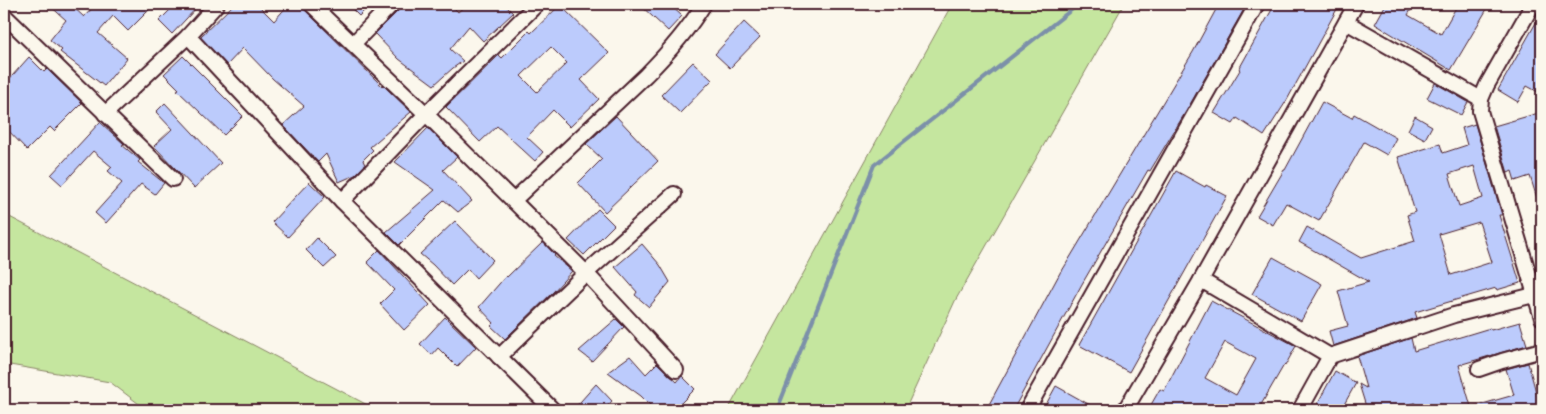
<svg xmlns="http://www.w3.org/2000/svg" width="1546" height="414" viewBox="0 0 1546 414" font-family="'Balsamiq Sans',sans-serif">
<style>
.green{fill:#c5e69f;stroke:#888265}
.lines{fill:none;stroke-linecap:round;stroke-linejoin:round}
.stream{stroke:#7b90a9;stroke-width:4}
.building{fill:#bccbfc;stroke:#4a1f2b;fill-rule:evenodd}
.minor-casing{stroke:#4a1f2b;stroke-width:18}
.minor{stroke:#fbf7ec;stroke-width:14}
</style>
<rect width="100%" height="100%" fill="#fbf7ec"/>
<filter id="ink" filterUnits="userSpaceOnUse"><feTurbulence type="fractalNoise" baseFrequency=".02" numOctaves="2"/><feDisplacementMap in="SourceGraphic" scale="10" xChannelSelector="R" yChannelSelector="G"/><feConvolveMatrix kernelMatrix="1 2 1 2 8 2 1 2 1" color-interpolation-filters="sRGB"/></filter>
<g filter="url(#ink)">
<g class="green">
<path d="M952,4h172l-169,297 -50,109h-177z"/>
<path d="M4,214l373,196h-230l-37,-28 -106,-18z"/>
</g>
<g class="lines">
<path class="stream" d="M777,410l97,-245 201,-158 1,-3"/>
</g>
<g class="building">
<path d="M48,4h22l14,13 12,-13h47l6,6 -21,21 -15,-15 -15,17 29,25 -23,28 -44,-34 2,-2 -12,-10 16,-20z"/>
<path d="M176,4h24l-28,30 -13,-13z"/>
<path d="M234,4h23l17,17 15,-17h10l83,82 1,-1 28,27 -41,35 3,3 -10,10 2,5 -10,10 -16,7 -13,-28 -8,8 -35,-37 21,-19 -31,-27 -30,-31 -16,17 -27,-28z"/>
<path d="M347,4h24l-12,12z"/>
<path d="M405,4h45l8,8 9,-8h37l9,9 -30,28 -14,-15 -19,23 13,12 -10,7 -19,17 -35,-26 -24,-25z"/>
<path d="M639,4h30l13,12 -14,15z"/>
<path d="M1219,4h28l-59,104 -38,63 -2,-1 -66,114 -69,126h-27l75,-139h1l131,-219z"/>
<path d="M1275,4h52l10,5 -50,91 -23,36 -27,-18 -4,6 -19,-11 26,-43 -1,-1z"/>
<path d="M1386,4h28l-6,11 33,19 17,-30h32l-39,66 -76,-46z"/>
<path d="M560,5l49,48 -28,27 18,19 -29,28 -17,-17 -26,27 16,15 -8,9 -38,-35 -17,16 -34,-35 53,-52 3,3 27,-27 2,2zM551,47l16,16 -30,29 -16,-16z"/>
<path d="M1542,12v82l-15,-8 -9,16 -20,-12z"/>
<path d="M744,22l16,15 -30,31 -15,-14z"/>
<path d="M183,56l60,60 -19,19 -47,-45 2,-1 -15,-15z"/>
<path d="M29,57l15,15 3,-3 35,34 -28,28 -4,-4 -23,23 -23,-24v-41z"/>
<path d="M693,62l19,18 -32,33 -19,-18z"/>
<path d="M1435,83l33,19 -7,13 -34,-17z"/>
<path d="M1322,102l30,16 2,-4 42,24 -9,17 -23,-13 -45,79 -33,-18 -13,22 -16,-9 27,-46h1z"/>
<path d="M165,103l56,60 -27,25 -40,-42 18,-17 -16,-17z"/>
<path d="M1542,112v95l-2,1 -10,-32 -15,5 -3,-10 -4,2 -14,-47z"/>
<path d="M616,116l42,45 -53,51 -27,-29 24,-24 -16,-15z"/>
<path d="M1415,116l17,10 -7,13 -17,-9z"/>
<path d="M100,122l24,22 -2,1 18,15 -2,2 26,21 -9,11 -14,-10 -35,39 -11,-10 27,-30 -14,-12 4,-4 -19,-16 -31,34 -11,-10z"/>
<path d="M1475,124l27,91h-3l21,68 -23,7 -1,-2 -81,24 2,6 -84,28 -4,-15 19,-5 -10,-35 31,-9 -70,-40 8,-15 54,31 54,-17 -8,-26 8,-3 -17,-55 42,-13 3,9 24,-8 -5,-17zM1474,166l9,32 -24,8 -10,-32zM1479,222l13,40 -41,13 -12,-41z"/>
<path d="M428,128l29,29 -14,13 29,31 -14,11 -14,-12 -45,45 -13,-13 49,-42 -40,-28z"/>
<path d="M1176,171l29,16 1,-2 21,11 -98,176 -50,-27z"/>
<path d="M309,182l16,15 -37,40 -16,-15z"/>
<path d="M598,209l16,16 -30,30 -16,-15z"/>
<path d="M455,221l38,39 -17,18 -8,-9 -16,16 -19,-20 -13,-11z"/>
<path d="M317,238l19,19 -12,11 -18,-18z"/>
<path d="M543,242l12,13 -1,1 18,15 -18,20 -49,48 -14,-13 3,-3 -15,-16 27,-31 1,1z"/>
<path d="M642,244l18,21 10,17 -21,25 -14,-12 2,-3 -22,-25z"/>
<path d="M379,250l51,55 -26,25 -24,-26 14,-14 -27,-28z"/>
<path d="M1273,257l49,27 -21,37 -49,-27z"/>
<path d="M1211,301l85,45 -11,20 -1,-1 -26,45h-110l12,-21 4,2zM1225,342l31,17 -20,36 -31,-17z"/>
<path d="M445,317l31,30 -19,20 -19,-19 -6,7 -12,-11z"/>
<path d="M616,319l8,8 -32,34 -13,-10z"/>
<path d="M1520,322l7,23 -68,20 13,45v-3l42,-12 -8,-26 22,-6 13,47h-125l-1,-7 -25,7h-23l-8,-26 7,4 -9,-32 54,-18 3,13 76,-23 1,2z"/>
<path d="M630,356l16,18 11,-11 20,19 5,-6 13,13 -21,21h-19l-14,-14 -33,-24z"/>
<path d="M1335,371l21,12 -15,27h-27z"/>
<path d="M596,384l16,17 -8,9h-31z"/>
<path d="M1056,386l43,24h-56z"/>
</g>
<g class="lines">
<defs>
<g id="minor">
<path d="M217,4l-29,32 154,165 211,209"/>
<path d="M311,4l115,110 160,159 90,97"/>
<path d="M1533,4l-46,81 -6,14 -1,12 62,207"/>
<path d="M4,15l169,164"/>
<path d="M1346,22l135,77"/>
<path d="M353,44l39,-40"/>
<path d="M105,114l83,-78"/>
<path d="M342,201l84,-87 111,-110"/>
<path d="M513,201l133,-126c22,-22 42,-45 58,-71"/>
<path d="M1201,280l129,76"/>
<path d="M499,357l87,-84 88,-79"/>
<path d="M1479,369l23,-8 40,-11"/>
<path d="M1027,410l230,-406"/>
<path d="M1125,410l76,-130 155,-276"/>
<path d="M1300,410l30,-54 124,-41 88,-22"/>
</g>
</defs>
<use href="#minor" class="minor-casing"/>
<use href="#minor" class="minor"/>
</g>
</g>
<rect width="1546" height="414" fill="none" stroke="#fbf7ec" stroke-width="20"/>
<rect x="10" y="10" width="1526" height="394" fill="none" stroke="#4a1f2b" stroke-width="2" filter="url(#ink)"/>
</svg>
